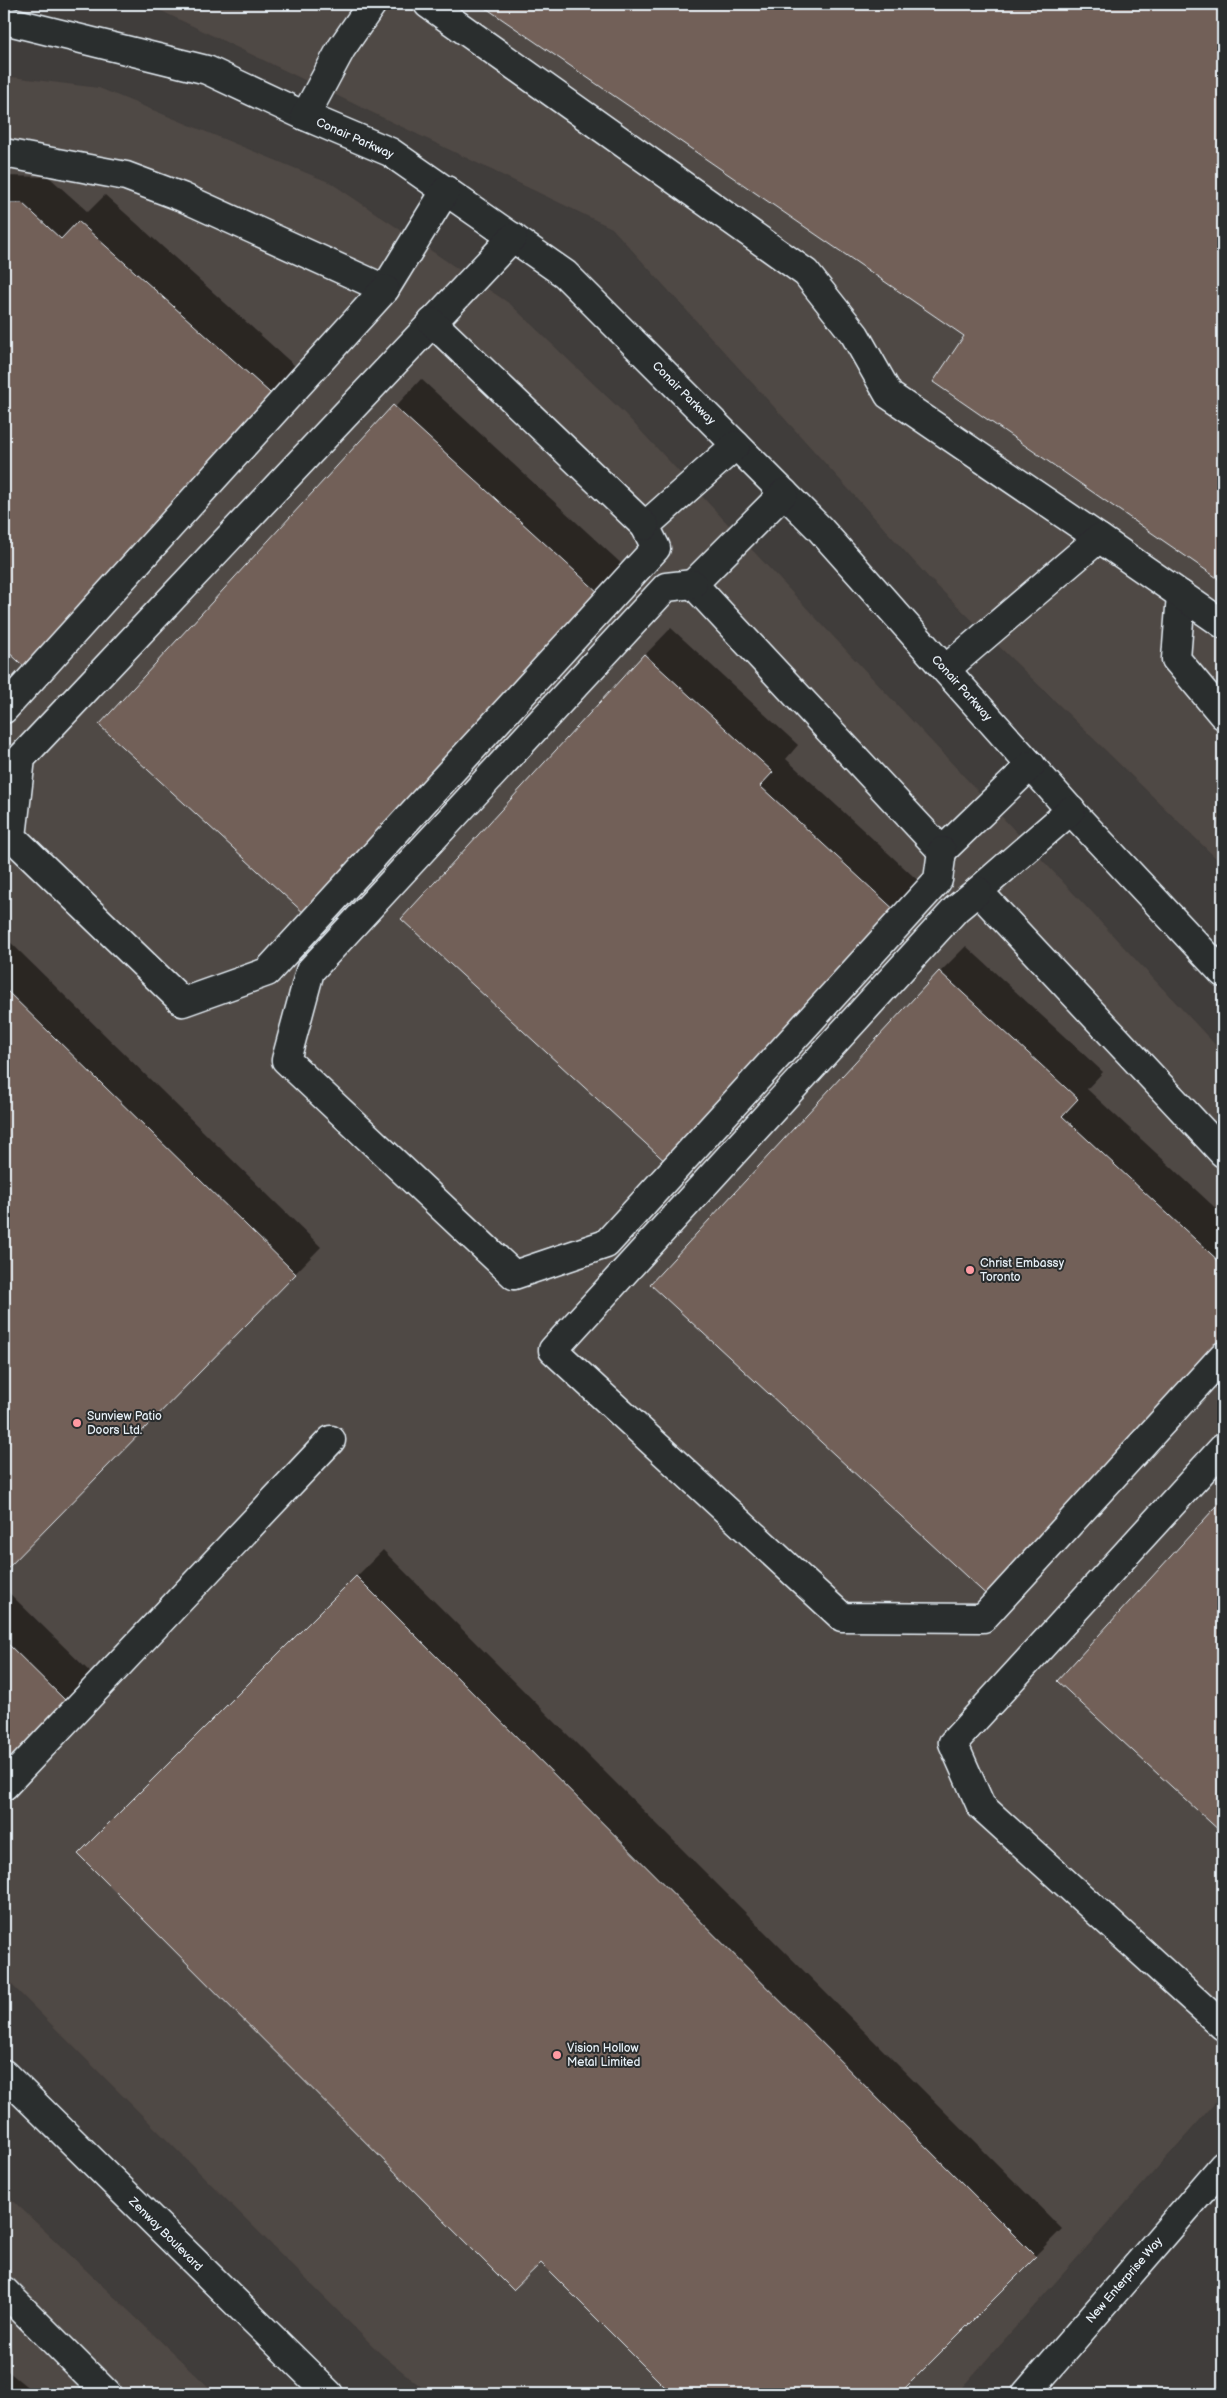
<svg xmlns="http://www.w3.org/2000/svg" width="1227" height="2398" viewBox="0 0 1227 2398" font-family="'Balsamiq Sans',sans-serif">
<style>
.built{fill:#4f4844}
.shadow{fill:#0007}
.building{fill:#726159;stroke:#e8f1f8}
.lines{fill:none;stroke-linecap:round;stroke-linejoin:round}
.minor-casing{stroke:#e8f1f8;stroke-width:31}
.minor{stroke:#2a2d2e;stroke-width:28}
.poi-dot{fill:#ff9aa2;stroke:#2a2d2e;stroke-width:2}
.labels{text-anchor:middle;stroke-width:4;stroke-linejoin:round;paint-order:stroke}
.street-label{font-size:12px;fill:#e8f1f8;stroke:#2a2d2e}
.poi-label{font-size:12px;fill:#e8f1f8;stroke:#2a2d2e;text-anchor:start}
</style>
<rect width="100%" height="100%" fill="#403d3b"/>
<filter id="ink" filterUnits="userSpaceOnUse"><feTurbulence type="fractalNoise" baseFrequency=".02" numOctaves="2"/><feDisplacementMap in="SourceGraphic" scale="10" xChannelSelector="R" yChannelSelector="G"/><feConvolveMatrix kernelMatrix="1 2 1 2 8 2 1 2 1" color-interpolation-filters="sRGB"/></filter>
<g filter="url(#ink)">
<g class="built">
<path d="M147,4h1076v861l-294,-287 -317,-350z"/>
<path d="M4,76l95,12 232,95 179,121 114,109 599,640v1041l-267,300h-526l-49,-40 -377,-377z"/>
<path d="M4,2192l212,202h-212z"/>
</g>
<g class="shadow">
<path d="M482,4h741v576l-289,-198 32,-46z"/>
<path d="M4,176l45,1 39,35 17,-17 199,179 -273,297 -27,-24z"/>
<path d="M421,379l204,188 -293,320 -231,-162z"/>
<path d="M671,628l127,117 -12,14 139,128 -230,250 -50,-482z"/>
<path d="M4,936l317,311 -317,324z"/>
<path d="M966,946l137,126 -16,17 136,126v136l-283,-379z"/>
<path d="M1223,1501v331l-164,-151z"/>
<path d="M383,1550l679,679 -165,165h-223l-133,-133 -461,-407z"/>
<path d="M4,1588l90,88 -90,91z"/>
<path d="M4,2368l32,26h-32z"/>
</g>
<g class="building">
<path d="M480,4h743v578l-290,-200 31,-46z"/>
<path d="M4,203h18l39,36 17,-18 201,180 -248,272 -27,-25z"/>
<path d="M393,405l207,189 -294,321 -207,-190z"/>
<path d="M644,654l129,118 -13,14 139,128 -230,251 -268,-246z"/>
<path d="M939,971l139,128 -16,17 161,149v86l-230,250 -343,-317z"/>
<path d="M4,988l292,286 -292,298z"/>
<path d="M1223,1499v335l-166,-153z"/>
<path d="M356,1576l680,681 -137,137h-227l-131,-131 -28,27 -435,-436z"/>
<path d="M4,1640l64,63 -64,66z"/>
</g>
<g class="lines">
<defs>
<g id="minor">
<path d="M428,4l378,269 49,62 34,60 210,143"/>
<path d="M4,20l203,50 98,46 85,36 175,122 255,255 254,285 149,159"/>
<path d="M305,116l36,-67 31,-45"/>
<path d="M4,153l122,23 56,21 203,92 61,-99"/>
<path d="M513,237l-492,521 -9,79 171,165 84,-30 389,-424 -11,-22 91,-81"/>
<path d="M432,322l213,204"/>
<path d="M784,493l-91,91 249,267 89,-86"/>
<path d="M693,584l-27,3 -356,384 -24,89 228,215 92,-31 332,-364 4,-29"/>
<path d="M1181,595l-5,64 47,56"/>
<path d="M946,669l153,-131 124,86"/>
<path d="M4,709l381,-420"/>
<path d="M1071,810l-93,81 245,262"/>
<path d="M978,891l-22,18 -403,441 289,267 141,1 240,-262"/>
<path d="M1223,1448l-270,295 28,63 242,220"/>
<path d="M4,1786l327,-346"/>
<path d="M4,2074l325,320"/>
<path d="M4,2291l103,103"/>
<path d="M1026,2394l197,-228"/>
</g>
</defs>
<use href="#minor" class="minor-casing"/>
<use href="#minor" class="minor"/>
</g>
</g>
<g class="poi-dot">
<circle cx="970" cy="1270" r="5"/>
<circle cx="77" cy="1423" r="5"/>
<circle cx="557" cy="2055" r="5"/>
</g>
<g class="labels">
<g class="street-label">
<text transform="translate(355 138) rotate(24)" y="4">Conair Parkway</text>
<text transform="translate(684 393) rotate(45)" y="4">Conair Parkway</text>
<text transform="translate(962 688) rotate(48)" y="4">Conair Parkway</text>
<text transform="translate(166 2234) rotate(45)" y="4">Zenway Boulevard</text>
<text transform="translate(1124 2280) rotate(-49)" y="4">New Enterprise Way</text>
</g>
<g class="poi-label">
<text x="980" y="1267">Christ Embassy<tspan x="980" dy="14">Toronto</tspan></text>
<text x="87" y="1420">Sunview Patio<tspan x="87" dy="14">Doors Ltd.</tspan></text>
<text x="567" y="2052">Vision Hollow<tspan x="567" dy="14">Metal Limited</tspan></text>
</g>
</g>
<rect width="1227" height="2398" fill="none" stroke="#2a2d2e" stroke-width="20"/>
<rect x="10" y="10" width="1207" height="2378" fill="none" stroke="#e8f1f8" stroke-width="2" filter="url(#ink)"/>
</svg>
